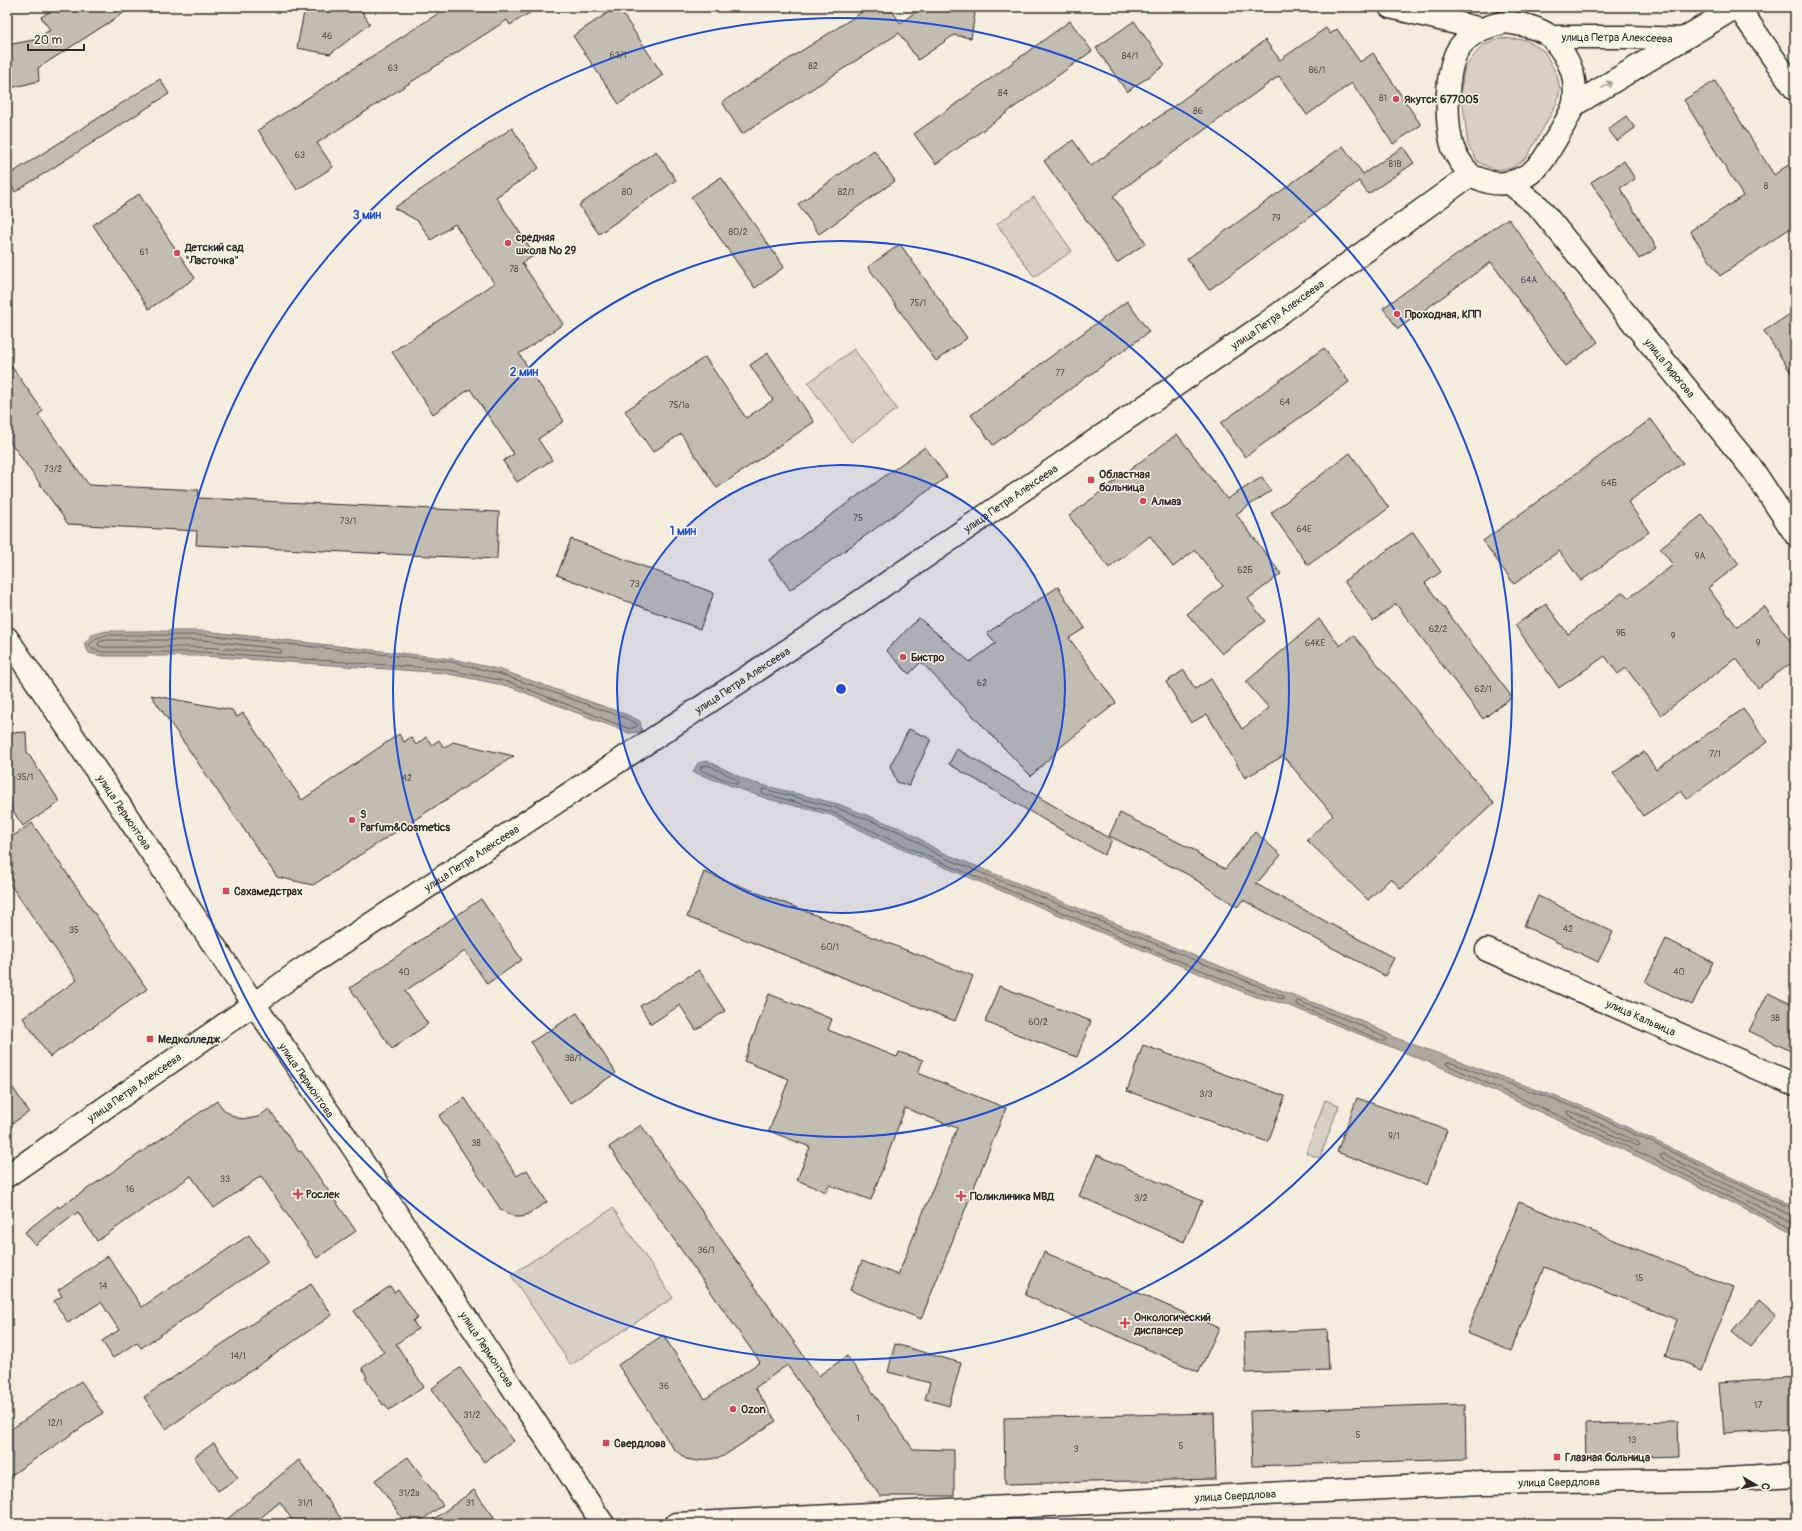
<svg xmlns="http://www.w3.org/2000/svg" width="1802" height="1531" viewBox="0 0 1802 1531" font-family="Pangolin,sans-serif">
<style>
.green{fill:#d6d1c4;stroke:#807e78}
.water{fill:#afaaa0;stroke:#7a7771}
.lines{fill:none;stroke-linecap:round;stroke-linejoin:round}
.shore{stroke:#605e5a;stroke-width:1}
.building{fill:#c2bdb1;stroke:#2b2b2b}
.minor-casing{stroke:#2b2b2b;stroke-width:25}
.major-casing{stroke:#2b2b2b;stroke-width:25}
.minor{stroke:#fcf5e5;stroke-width:22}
.major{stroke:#fcf5e5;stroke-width:22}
.oneway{stroke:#949088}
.ring{fill:none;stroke:#1d4ed8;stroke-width:2}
.poi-dot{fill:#d1495b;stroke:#fcf5e5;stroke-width:1.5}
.labels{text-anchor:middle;stroke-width:3;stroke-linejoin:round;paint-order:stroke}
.number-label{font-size:9px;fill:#51504c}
.street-label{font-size:11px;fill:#2b2b2b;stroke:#fcf5e5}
.poi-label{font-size:11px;font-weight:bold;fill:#2b2b2b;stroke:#fcf5e5;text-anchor:start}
.centre{fill:#1d4ed8;stroke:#fcf5e5;stroke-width:2}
.ring-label{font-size:12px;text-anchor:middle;font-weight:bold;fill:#1d4ed8;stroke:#fcf5e5;stroke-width:3;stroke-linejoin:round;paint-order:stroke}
</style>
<rect width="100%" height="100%" fill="#f4edde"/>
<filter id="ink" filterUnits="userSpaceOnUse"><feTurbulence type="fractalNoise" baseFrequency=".025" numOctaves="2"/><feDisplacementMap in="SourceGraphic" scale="8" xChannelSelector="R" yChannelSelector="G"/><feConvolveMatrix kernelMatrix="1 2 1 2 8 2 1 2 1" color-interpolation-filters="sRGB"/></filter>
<g filter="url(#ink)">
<g class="green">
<path d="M1502,38l24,2 18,11 13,24 3,15 -4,15 -29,52 -15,11 -17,2 -17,-8 -10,-17 -7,-57 4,-21 17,-21z"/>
<path d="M1034,197l38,54 -38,26 -37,-53z"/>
<path d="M854,349l43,60 -46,33 -43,-59z"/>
<path d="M1325,1100l14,5 -19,53 -14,-5z"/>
<path d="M613,1208l60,90 -102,67 -60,-90z"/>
</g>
<g class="water">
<path d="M106,631h98l249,28 48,11 124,44 15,7 2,11 -13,1 -121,-47 -64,-13 -241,-17h-101l-13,-3 -5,-9 8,-9z"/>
<path d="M708,761l42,21 88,22 67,26 34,21 322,132 99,37 36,18 193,71 206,99v26l-154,-76 -198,-90 -158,-64 -32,-8 -311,-130 -55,-23 -56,-28 -63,-16 -75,-27 5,-9z"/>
</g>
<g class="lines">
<g class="shore">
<path d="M106,635h98l249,27 47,12 123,43 13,6 1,3 -7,3 -121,-47 -65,-13 -241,-17h-100l-11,-3 -3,-4 6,-6z"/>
<path d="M107,640h96l77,9 2,2 -2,2 -77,-6h-100l-5,-2 1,-3z"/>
<path d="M708,765l30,15v3l-2,1 -36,-14 1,-3z"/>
<path d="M764,789l73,19 66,25 35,22 345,141 1,2 -2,1 -28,-7 -311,-129 -54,-24 -57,-27 -63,-17 -7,-2v-3z"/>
<path d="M1298,1001l60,23 28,14v2l-2,1 -6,-2 -81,-34 -1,-2z"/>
<path d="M1569,1111l17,6 53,26 1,2 -3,1 -69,-31 -1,-3z"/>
<path d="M1795,1211l-207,-99 -139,-50 -3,1 1,2 196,89 152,76"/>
<path d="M1795,1216l-5,-1 -127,-61 -3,1 1,3 134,66"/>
</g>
</g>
<g class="building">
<path d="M57,7h76l-95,61 1,13 -32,8v-44l27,-5 16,-10 -9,-13z"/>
<path d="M305,7h54l11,17 -40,30 -33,-6z"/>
<path d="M448,7h91l-29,18 -3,-5 -190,123 16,24 -36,23 -39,-60z"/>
<path d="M616,7h2l45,68 -44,29 -46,-68z"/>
<path d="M870,7h20l10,16 23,-16h53l-5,31 -17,-3 -36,25 -19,-27 -157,101 -20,-32z"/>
<path d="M1070,21l22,30 -156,113 -22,-30z"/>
<path d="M1134,21l31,44 -38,27 -31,-44z"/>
<path d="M1326,28l4,6 7,-5 23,33 13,-9 48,72 -28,19 -41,-61 -45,32 -28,-39 -166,120 33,47 -29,20 -73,-102 29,-21 18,26 174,-126 15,20z"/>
<path d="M160,79l9,15 -154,98 -8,-16z"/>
<path d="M1715,81l59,94 14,-10 7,11v49l-75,51 -30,-45 53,-35 -59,-96z"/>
<path d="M1626,116l9,12 -18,13 -9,-12z"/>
<path d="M512,128l27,40 -43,29 39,58 -13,8 41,61 -44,30 45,67 -26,18 14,21 -35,22 -14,-21 11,-7 -44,-65 -37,25 -41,-62 102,-69 -39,-59 -24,16 -13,-19 -24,-13z"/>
<path d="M1343,146l20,28 40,-27 11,16 -46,31 -9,-13 -150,109 -22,-31z"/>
<path d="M874,150l21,31 -76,53 -21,-30z"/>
<path d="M656,151l20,29 -77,54 -20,-29z"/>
<path d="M1624,161l11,18 -15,9 37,60 -18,11 -48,-77z"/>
<path d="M721,177l63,90 -29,21 -64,-91z"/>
<path d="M139,194l56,84 -46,31 -56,-84z"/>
<path d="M1508,218l90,124 -32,24 -75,-104 -93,67 -15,-21z"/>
<path d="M900,244l67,94 -31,23 -68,-94z"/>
<path d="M1127,301l22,31 -156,113 -22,-30z"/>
<path d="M1795,311v68l-31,-48z"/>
<path d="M1324,348l25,34 -104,75 -24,-34z"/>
<path d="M768,353l46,69 -97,66 -36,-54 -28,18 -28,-41 80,-54 41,61 27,-18 -23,-35z"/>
<path d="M7,360l36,51 -5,4 51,70 110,5 -1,8 301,14 -2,47 -301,-14 1,-14 -129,-7 -61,-87z"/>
<path d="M1651,419l32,44 -55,39 21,30 -68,49 -22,-30 -45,33 -31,-43z"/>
<path d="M1177,434l50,65 35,-22 9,14 -35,23 45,60 -33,25 17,22 -43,33 -35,-40 36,-28 -28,-36 -22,17 -23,-31 -41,32 -40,-52z"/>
<path d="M925,447l22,30 -157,113 -21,-30z"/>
<path d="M1350,453l39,55 -81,57 -37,-52z"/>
<path d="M1702,515l37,49 -31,24 29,39 27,-21 31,41v13l-37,28 -22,-30 -75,57 -35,-47 -8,6 -13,-18 -46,32 -44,-63 31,-21 22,30 55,-42 6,6 44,-33 -13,-17z"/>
<path d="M1413,532l28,40 -16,11 87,114 -29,22 -87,-115 -23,17 -29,-40z"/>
<path d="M571,539l143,54 -14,36 -143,-54z"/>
<path d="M1058,587l27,41 -16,10 47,65 -53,42 -32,31 -110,-114 -12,12 -23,-24 33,-32 51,44 26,-19 -9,-10z"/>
<path d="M1319,619l21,27 13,-11 141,168 -93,86 -10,-11 -23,22 -61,-60 26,-25 -50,-59 -38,22 -38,-64 -16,9 -25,-41 18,-12 11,19 16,-10 31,50 27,-21 -23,-26z"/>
<path d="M151,695l81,15 5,7 6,-4 59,87 97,-66 5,8 7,-5 5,8 10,-8 6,8 7,-5 5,8 9,-6 61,14 -201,129 -36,-8z"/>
<path d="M1743,709l24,33 -80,57 -6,-8 -38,25 -30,-43 31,-21 12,18z"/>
<path d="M909,729l22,10 -22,47 -12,-4 -7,-16z"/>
<path d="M26,732l1,20 33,50 -37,24 -16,-24v-69z"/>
<path d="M957,749l155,91 -8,15 -155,-91z"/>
<path d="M1120,813l78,39 -1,2 28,15 30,-37 26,23 -25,29 138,74 -9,18 -142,-76 -6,7 -50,-33 -78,-38z"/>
<path d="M32,823l115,166 -97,68 -27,-39 54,-38 -70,-100v-40z"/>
<path d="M704,872l269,104 -18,45 -268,-104z"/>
<path d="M1538,896l75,36 -15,30 -74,-36z"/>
<path d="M481,899l41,61 -35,24 -22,-33 -60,40 23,33 -36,25 -42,-61z"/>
<path d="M1666,939l47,23 -21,43 -47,-23z"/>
<path d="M699,970l26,41 -29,19 -16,-25 -29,19 -11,-18z"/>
<path d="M999,986l92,35 -14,36 -92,-35z"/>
<path d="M1768,993l27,13v47l-46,-22z"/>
<path d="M769,994l63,25 -4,11 69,27 2,-5 24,8 -5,13 88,35 -85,211 -71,-29 12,-29 36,14 59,-147 -52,-20 -34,92 -42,-15 -3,7 -29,-12 13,-33 -41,-16 20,-52 -45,-18z"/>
<path d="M577,1013l39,60 -46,30 -39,-61z"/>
<path d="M1143,1045l142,51 -17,46 -141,-51z"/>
<path d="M7,1079l22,33 -22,15z"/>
<path d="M465,1098l52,78 10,-6 20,32 -24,15h-8l-14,-7 -62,-94z"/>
<path d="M1357,1098l90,32 -20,55 -90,-33z"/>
<path d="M217,1101l8,10 12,7 10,1 11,-2 11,-8 30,43 2,-1 55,80 -39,27 -56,-82 -47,32 -23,-32 -94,65 -19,-29 -43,33 -10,-13 33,-26 1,2z"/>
<path d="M641,1125l177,251 29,-20 66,93 41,1v46h-74l-93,-131 -32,23 21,33 -54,36 -24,4 -12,-2 -13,-11 -55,-83 45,-30 42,64 55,-37 -151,-215z"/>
<path d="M1097,1155l105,46 -18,41 -105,-46z"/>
<path d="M1519,1202l215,86 -32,81 -38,-15 13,-34 -133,-53 -33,84 -44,-18z"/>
<path d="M249,1235l19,27 -127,86 -4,-6 -24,16 -11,-17 17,-11 -18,-28 -33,21 -14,-22 8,-5 -4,-6 50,-34 34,51z"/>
<path d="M1044,1252l175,76 -20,44 -174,-77z"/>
<path d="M311,1284l21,31 -166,114 -22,-32z"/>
<path d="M390,1286l4,6 4,-3 20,29 -5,3 5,8 -22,15 28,43 -35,23 -4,-6 -2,1 -18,-27 2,-1 -5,-9 22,-16 -30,-41z"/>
<path d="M1758,1301l18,16 -26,30 -18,-15z"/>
<path d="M1327,1329l2,41 -83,3 -2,-40z"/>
<path d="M895,1344l66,19 -12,43 -24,-7 5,-16 -42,-11z"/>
<path d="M460,1368l54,73 -30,21 -53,-73z"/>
<path d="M1795,1376v53l-72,5 -4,-53z"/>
<path d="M81,1381l22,32 -96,65v-46z"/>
<path d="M1465,1404l1,55 -214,7 -2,-55z"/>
<path d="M1214,1413l2,66 -211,5 -1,-66z"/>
<path d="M1677,1422l1,34 -92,3 -1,-35z"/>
<path d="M214,1443l24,35 -20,13 -24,-34z"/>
<path d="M408,1457l35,48 -27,19h-10l-31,-44z"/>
<path d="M299,1460l46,64h-50l-15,-22 -27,22h-32z"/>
<path d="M474,1490l25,34h-72z"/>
</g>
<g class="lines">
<defs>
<g id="minor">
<path d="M1390,7l91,22"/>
<path d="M1738,7l57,82"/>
<path d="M1506,22c15,2 33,5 45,15 3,2 5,7 8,10 13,18 18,33 15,56 -2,10 -21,41 -27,51 -13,23 -41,37 -67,25 -3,-1 -8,-2 -10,-5 -6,-6 -14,-18 -17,-26 -8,-23 -9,-87 10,-105 12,-13 26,-17 43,-21z"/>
<path id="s1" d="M1552,37h78l53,2"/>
<path d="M1574,105l162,-98"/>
<path id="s2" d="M1510,183l29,24 214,263 42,64"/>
<path id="s3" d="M1487,950l308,135"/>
<path id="s4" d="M254,1004l44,-32 519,-341 451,-309 202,-147"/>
</g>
<g id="major">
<path id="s5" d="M7,638l227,337 118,171 251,378"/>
<path id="s6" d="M7,1176l247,-172"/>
<path id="s7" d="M676,1524l806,-41 229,-3 84,-5"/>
</g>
</defs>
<use href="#minor" class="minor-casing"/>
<use href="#major" class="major-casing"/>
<use href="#minor" class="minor"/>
<use href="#major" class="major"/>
</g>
<defs><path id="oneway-shaft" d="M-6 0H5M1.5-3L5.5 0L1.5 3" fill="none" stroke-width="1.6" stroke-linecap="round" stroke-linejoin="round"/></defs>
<use class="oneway" href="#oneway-shaft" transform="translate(1607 85) rotate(-31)"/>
</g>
<circle cx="841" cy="689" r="224" fill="#1d4ed8" fill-opacity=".12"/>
<g class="ring">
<circle cx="841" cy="689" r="224"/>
<circle cx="841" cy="689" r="448"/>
<circle cx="841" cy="689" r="671"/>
</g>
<g class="poi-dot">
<circle cx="1396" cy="99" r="4"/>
<circle cx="508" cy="243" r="4"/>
<circle cx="177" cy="253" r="4"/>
<circle cx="1397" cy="314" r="4"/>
<rect x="1087" y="476" width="8" height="8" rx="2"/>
<circle cx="1143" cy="501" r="4"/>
<circle cx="903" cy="657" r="4"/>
<circle cx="352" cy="820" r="4"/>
<rect x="222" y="887" width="8" height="8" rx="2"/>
<rect x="146" y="1035" width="8" height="8" rx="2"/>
<path d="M296 1188h4v4h4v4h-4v4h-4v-4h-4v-4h4z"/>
<path d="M959 1190h4v4h4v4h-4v4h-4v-4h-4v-4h4z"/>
<path d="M1123 1317h4v4h4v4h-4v4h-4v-4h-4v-4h4z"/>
<circle cx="733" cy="1409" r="4"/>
<rect x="602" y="1439" width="8" height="8" rx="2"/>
<rect x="1553" y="1453" width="8" height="8" rx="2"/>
</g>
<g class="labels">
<g class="number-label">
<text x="327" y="39">46</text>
<text x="618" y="58">63/1</text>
<text x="1130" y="59">84/1</text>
<text x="813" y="69">82</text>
<text x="393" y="71">63</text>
<text x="1317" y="73">86/1</text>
<text x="1003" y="96">84</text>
<text x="1383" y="101">81</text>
<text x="1198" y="114">86</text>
<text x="300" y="158">63</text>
<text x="1395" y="167">81В</text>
<text x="1766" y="189">8</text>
<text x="627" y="195">80</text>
<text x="846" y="195">82/1</text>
<text x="1276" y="221">79</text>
<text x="738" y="235">80/2</text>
<text x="144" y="255">61</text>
<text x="514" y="272">78</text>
<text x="1529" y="283">64А</text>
<text x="918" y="306">75/1</text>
<text x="1060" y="376">77</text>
<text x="1285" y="405">64</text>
<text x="679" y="408">75/1а</text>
<text x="53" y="472">73/2</text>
<text x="1609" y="486">64Б</text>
<text x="858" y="521">75</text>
<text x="348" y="524">73/1</text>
<text x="1304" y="532">64Е</text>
<text x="1700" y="559">9А</text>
<text x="1245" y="573">62Б</text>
<text x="635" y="587">73</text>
<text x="1438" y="632">62/2</text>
<text x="1621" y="636">9Б</text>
<text x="1673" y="639">9</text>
<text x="1315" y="646">64КЕ</text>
<text x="1758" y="646">9</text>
<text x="982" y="686">62</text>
<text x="1483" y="692">62/1</text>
<text x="1715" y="757">7/1</text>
<text x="25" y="780">35/1</text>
<text x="407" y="781">42</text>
<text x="1568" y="932">42</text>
<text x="74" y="933">35</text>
<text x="830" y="950">60/1</text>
<text x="404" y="975">40</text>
<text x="1679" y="975">40</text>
<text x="1775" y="1021">38</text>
<text x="1038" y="1025">60/2</text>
<text x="573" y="1061">38/1</text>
<text x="1206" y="1097">3/3</text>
<text x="1394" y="1139">9/1</text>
<text x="476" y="1146">38</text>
<text x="225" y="1182">33</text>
<text x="130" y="1192">16</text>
<text x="1141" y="1201">3/2</text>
<text x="706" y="1253">36/1</text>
<text x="1639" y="1281">15</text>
<text x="103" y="1289">14</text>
<text x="238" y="1359">14/1</text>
<text x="664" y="1389">36</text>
<text x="1758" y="1408">17</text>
<text x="472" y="1418">31/2</text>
<text x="858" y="1421">1</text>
<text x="55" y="1426">12/1</text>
<text x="1358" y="1438">5</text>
<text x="1632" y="1443">13</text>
<text x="1181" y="1449">5</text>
<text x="1076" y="1452">3</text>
<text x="409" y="1496">31/2а</text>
<text x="305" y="1506">31/1</text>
<text x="470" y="1506">31</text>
</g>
<g class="street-label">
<text dy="4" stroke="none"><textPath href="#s1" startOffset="65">улица Петра Алексеева</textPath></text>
<text dy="4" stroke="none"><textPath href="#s4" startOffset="1234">улица Петра Алексеева</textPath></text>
<text dy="4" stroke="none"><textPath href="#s2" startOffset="245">улица Пирогова</textPath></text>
<text dy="4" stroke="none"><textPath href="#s4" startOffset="910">улица Петра Алексеева</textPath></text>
<text dy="4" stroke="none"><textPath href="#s4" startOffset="586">улица Петра Алексеева</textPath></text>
<text dy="4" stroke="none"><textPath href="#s5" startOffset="210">улица Лермонтова</textPath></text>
<text dy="4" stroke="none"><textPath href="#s4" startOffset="262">улица Петра Алексеева</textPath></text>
<text dy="4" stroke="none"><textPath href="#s3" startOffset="168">улица Кальвица</textPath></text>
<text dy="4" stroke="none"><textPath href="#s5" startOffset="534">улица Лермонтова</textPath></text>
<text dy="4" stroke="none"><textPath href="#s6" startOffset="155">улица Петра Алексеева</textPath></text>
<text dy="4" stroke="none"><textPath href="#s5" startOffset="858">улица Лермонтова</textPath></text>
<text dy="4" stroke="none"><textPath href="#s7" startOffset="884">улица Свердлова</textPath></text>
<text dy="4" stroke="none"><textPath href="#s7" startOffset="560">улица Свердлова</textPath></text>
</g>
<g class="poi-label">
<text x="1404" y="103">Якутск 677005</text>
<text x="516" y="241">средняя<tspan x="516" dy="13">школа № 29</tspan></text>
<text x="185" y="251">Детский сад<tspan x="185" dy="13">"Ласточка"</tspan></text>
<text x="1405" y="318">Проходная, КПП</text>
<text x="1099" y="478">Областная<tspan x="1099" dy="13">больница</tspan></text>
<text x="1151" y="505">Алмаз</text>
<text x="911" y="661">Бистро</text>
<text x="360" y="818">S<tspan x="360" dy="13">Parfum&amp;Cosmetics</tspan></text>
<text x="234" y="895">Сахамедстрах</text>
<text x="158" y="1043">Медколледж</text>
<text x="306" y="1198">Рослек</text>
<text x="970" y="1200">Поликлиника МВД</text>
<text x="1134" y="1321">Онкологический<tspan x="1134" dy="13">диспансер</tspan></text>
<text x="741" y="1413">Ozon</text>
<text x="614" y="1447">Свердлова</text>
<text x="1565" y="1461">Глазная больница</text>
</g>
</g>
<circle cx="841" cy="689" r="6" class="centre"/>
<g class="ring-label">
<text x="367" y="219">3 мин</text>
<text x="524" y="376">2 мин</text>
<text x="683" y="535">1 мин</text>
</g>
<rect width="1802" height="1531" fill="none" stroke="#fcf5e5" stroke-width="24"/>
<rect x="12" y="12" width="1778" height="1507" fill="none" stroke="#2b2b2b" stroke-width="1.5" filter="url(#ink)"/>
<g transform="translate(1756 1485) rotate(99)" stroke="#fcf5e5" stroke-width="3" paint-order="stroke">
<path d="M0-3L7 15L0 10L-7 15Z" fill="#2b2b2b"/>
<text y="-6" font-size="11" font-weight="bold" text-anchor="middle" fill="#2b2b2b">С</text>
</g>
<path d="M28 44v6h56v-6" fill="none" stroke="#2b2b2b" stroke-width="2"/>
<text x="34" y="44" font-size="12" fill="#2b2b2b" stroke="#fcf5e5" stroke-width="3" paint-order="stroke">20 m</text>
</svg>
